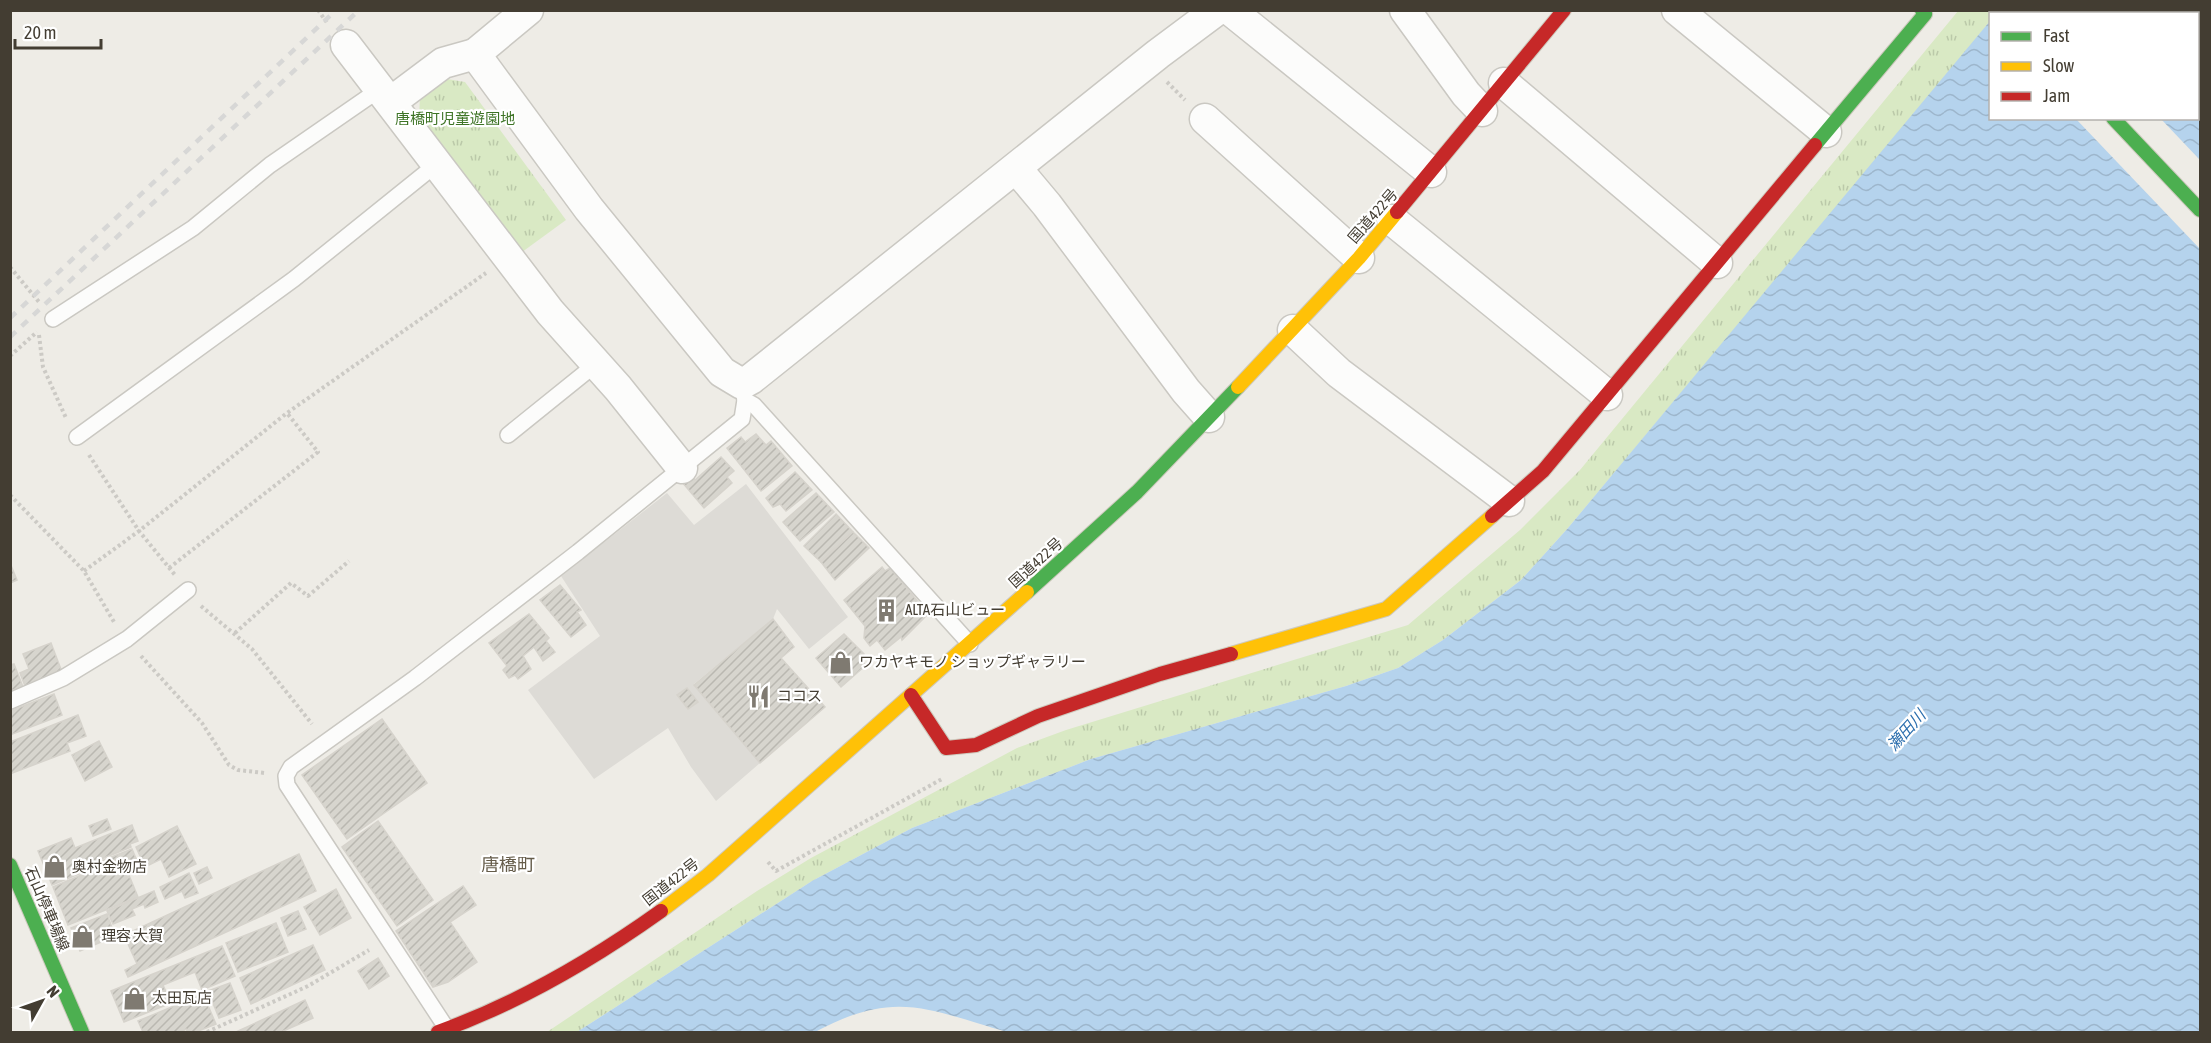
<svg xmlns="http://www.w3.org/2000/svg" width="2211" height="1043" viewBox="0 0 2211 1043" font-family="'Asap Condensed','Noto Sans JP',sans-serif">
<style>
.park{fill:url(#park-tufts)}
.parking{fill:#dddbd6}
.water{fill:url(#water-waves)}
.pier{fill:#eeece6}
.building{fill:url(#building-hatch);stroke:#d6d3cc;stroke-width:1.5}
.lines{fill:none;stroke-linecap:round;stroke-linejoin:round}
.lane-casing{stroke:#cac8c2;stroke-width:18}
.street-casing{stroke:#cac8c2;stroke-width:33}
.fast-casing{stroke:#cdc9bd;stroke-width:16}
.slow-casing{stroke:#cdc9bd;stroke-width:16}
.jam-casing{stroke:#cdc9bd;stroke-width:16}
.path{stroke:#cccac5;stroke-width:4;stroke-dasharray:3 3;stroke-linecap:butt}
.lane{stroke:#fcfcfb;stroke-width:15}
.street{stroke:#fcfcfb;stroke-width:30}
.fast{stroke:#4caf50;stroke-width:14}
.slow{stroke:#ffc107;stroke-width:14}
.jam{stroke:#c62828;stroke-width:14}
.rail{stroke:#d7d7d6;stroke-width:4.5;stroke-dasharray:8 8;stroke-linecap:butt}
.labels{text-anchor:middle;stroke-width:4.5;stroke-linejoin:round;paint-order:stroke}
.park-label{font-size:15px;fill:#3e7426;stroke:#fff}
.street-label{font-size:15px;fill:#433d32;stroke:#fff}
.poi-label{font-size:15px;fill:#433d32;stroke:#fff;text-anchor:start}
.water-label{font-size:16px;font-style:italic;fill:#2c6fae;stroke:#fff}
.quarter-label{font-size:18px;fill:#655c4a;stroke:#fff}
</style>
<defs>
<pattern id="park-tufts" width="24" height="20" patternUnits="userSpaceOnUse" patternTransform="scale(1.5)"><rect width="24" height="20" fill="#d9e9c4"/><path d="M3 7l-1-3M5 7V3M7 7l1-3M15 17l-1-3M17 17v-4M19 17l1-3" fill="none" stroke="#bbc9a9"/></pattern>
<pattern id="water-waves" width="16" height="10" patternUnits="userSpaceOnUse" patternTransform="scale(1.5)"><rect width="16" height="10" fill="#b5d3ed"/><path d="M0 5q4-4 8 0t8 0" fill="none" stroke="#9db6cc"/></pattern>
<pattern id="building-hatch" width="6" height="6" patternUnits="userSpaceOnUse" patternTransform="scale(1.5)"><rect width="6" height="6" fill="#d7d5ce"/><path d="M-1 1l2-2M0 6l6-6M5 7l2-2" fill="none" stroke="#bab8b1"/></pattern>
</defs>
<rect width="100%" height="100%" fill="#eeece6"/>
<g class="park">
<path d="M1958,11h41l-9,3v7l-24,31 -398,476 -47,52 -78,60 -45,28 -52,18 -255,73 -179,69 -100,53 -235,151h-30l210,-141 54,-33 206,-110 49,-18 342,-105 112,-95 60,-60z"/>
<path d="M441,78l24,4 101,138 -48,35 -99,-135 1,-25z"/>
</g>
<path class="parking" d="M746,484l102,133 -39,32 -32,-40 -4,10 -79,65 66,79 -44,38 -25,-34 -23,-39 -74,51 -66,-89 72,-54 -39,-60 106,-83 27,32z"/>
<path class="water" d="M1999,11h201v1021h-1193c-80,-23 -112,-43 -192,0h-238l235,-151 100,-53 179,-69 255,-73 52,-18 45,-28 78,-60 47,-52 422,-507v97h208v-104l-201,-1z"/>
<path class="pier" d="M2076,119h85l39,41v89z"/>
<g class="building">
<path d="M756,434l10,11 5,-4 21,25 -31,25 -34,-43 14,-11 4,5z"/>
<path d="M721,457l13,14 -7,6 5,6 -28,25 -22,-26 8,-8 5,6z"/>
<path d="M795,472l17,18 -26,21 -6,-7 -7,3 -7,-9z"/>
<path d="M816,493l18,19 -34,29 -17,-19z"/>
<path d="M836,514l17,18 -32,30 -17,-16z"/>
<path d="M853,532l16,16 -34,32 -14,-18z"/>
<path d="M10,563l7,17 -7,3z"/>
<path d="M882,567l3,4 5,-3 38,46 -26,26 -1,-3 -16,13 -8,-10 -7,6 -6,-8 1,-12 -21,-26z"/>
<path d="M560,585l21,25 -4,2 9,13 -15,12 -31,-37z"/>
<path d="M529,614l20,24 -3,3 9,11 -12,9 -9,-14 -11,9 8,13 -13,10 -3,-4 -6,3 -6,-8 4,-4 -18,-23z"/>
<path d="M773,619l21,28 -13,11 44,49 -65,56 -66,-78z"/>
<path d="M844,634l20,20 -5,4 7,7 -25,22 -25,-29z"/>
<path d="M51,643l11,29 -37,14 -5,-13 9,-4 -6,-15z"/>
<path d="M14,664l9,23 -13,4v-26z"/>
<path d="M687,688l11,14 -10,7 -11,-14z"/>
<path d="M54,694l8,21 -52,20v-24z"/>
<path d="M78,715l8,21 -19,7 3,8 -60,23v-32z"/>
<path d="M382,719l45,64 -80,56 -45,-64z"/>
<path d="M99,741l13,26 -27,14 -13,-26z"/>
<path d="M107,819l4,10 -18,7 -4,-10z"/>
<path d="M378,821l55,79 -36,26 -55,-79z"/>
<path d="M132,825l6,16 -8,3 1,3 -37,15 2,5 -44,18 -14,-34 33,-13 4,10z"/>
<path d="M177,826l19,38 -27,13 -8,-18 -16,8 -9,-20z"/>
<path d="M132,849l6,14 -12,5 12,29 -70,28 -15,-38 45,-19 -2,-5z"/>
<path d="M299,854l17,37 -188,86 -3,-7 12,-6 -13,-29z"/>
<path d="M207,867l5,11 -13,6 -5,-11z"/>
<path d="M189,873l9,20 -13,5 -3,-7 -17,8 -5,-12z"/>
<path d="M463,886l13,19 -26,17 27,40 -29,20 -15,5 -37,-56z"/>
<path d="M336,889l15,29 -31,17 -16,-28z"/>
<path d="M154,891l4,11 -13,6 -1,-4 -12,5 3,6 -22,9 -6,-13z"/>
<path d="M298,911l8,18 -18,7 -7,-18z"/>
<path d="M107,914l8,22 -35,15 -9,-23z"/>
<path d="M276,923l12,29 -50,20 -12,-29z"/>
<path d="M313,945l12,25 -74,34 -11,-26z"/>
<path d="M222,946l13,30 -33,14 -7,-18 -32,13 8,18 -47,19 -13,-31z"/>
<path d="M378,958l11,18 -20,13 -11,-18z"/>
<path d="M230,983l11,27 -22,8 -11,-27z"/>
<path d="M203,994l13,30 -20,8h-8l-2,-3 -5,3h-38l-5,-11z"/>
<path d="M305,1000l8,18 -32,14h-45z"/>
</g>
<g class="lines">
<defs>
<g id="lane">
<path d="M53,319l140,-91 77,-63 110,-76"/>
<path d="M745,400l9,5 216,239"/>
<path d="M508,435l88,-71"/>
<path d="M77,437l217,-158 144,-116"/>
<path d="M10,701l53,-23 64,-39 61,-49"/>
<path d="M447,1029l-160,-244 -1,-9 5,-9 124,-89 163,-126 164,-133 3,-19 -3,-16"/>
</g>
<g id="street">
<path d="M528,10l-53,44 114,155 133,163 20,12 9,-5 407,-325 59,-44"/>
<path d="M1230,10l201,162"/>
<path d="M1405,10l61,84 16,17"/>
<path d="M1677,10l149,122"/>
<path d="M346,45l204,267 68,76 64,80"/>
<path d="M1504,83l213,180"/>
<path d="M391,102l52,-39 32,-9"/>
<path d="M1205,119l154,139"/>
<path d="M1016,168l31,37 139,186 23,26"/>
<path d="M1392,220l215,175"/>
<path d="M1293,330l46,43 170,128"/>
</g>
<g id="fast">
<path d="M2113,118l87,92"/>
<path d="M1815,145l110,-131 -3,-4"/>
<path d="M1027,592l110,-100 101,-105"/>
<path d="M10,865l72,167"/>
</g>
<g id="slow">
<path d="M1238,387l121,-129 38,-46"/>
<path d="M1231,654l155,-45 106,-93"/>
<path d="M661,911l47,-36 319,-283"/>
</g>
<g id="jam">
<path d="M2010,10l3,4"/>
<path d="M1397,212l167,-202"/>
<path d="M1492,516l51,-45 272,-326"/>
<path d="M911,695l35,53 30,-3 62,-29 122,-42 71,-20"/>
<path d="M438,1032c81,-29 153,-71 223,-121"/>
</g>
</defs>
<use href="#lane" class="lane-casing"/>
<use href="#street" class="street-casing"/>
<use href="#fast" class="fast-casing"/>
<use href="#slow" class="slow-casing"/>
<use href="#jam" class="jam-casing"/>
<g class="path">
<path d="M318,10l10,14"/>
<path d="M2050,10l3,4"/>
<path d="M1167,82l18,18"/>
<path d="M10,267l29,35"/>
<path d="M39,335l4,32 23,51"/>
<path d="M10,356l27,-24"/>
<path d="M89,455l50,76 36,44"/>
<path d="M10,495l74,76 30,51"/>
<path d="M169,568l149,-116 -31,-39"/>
<path d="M84,571l55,-40 148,-118 199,-140"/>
<path d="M201,606l51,43 60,75"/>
<path d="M235,633l56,-50 17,13 41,-35"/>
<path d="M141,656l61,67 27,42 9,5 27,3"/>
<path d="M768,862l8,9 166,-92"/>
<path d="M207,1032l101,-46 61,-36"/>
</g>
<use href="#lane" class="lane"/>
<use href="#street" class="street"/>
<use href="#fast" class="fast"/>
<use href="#slow" class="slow"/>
<use href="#jam" class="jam"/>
<g class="rail">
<path d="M10,318l326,-308"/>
<path d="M10,337l349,-327"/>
</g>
</g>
<defs>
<symbol id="building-bare" viewBox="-9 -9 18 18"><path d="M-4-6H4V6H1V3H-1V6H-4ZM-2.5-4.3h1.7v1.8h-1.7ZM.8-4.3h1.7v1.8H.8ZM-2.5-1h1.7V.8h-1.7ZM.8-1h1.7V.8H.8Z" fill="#7f7a71" stroke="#fff" stroke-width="2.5" paint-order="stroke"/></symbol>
<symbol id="shop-bare" viewBox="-9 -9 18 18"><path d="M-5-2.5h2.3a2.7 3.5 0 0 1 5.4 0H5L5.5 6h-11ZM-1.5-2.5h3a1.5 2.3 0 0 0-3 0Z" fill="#7f7a71" stroke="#fff" stroke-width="2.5" paint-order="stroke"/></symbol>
<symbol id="restaurant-bare" viewBox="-9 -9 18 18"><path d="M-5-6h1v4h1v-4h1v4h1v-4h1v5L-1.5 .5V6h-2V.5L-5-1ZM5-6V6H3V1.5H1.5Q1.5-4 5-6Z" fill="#7f7a71" stroke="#fff" stroke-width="2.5" paint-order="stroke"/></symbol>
</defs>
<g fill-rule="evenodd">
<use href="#building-bare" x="870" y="594" width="33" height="33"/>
<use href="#shop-bare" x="824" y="646" width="33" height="33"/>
<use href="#restaurant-bare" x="742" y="680" width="33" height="33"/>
<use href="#shop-bare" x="38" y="850" width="33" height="33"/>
<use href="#shop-bare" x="66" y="920" width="33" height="33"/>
<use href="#shop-bare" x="118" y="982" width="33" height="33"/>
</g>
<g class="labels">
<g class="park-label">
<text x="455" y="124">唐橋町児童遊園地</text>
</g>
<g class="street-label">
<text transform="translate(1373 216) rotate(-49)" y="5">国道422号</text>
<text transform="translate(1036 563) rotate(-42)" y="5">国道422号</text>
<text transform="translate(671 882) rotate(-38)" y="5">国道422号</text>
<text transform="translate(47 909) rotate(67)" y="5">石山停車場線</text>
</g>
<g class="poi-label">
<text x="905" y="615">ALTA石山ビュー</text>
<text x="859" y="667">ワカヤキモノ ショップギャラリー</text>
<text x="777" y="701">ココス</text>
<text x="72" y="872">奥村金物店</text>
<text x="101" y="941">理容 大賀</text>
<text x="152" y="1003">太田瓦店</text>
</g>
<g class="water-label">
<text transform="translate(1906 730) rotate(-48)" y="6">瀬田川</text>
</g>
<g class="quarter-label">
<text x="508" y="871">唐橋町</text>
</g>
</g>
<rect width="2211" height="1043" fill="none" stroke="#433d32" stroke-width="24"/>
<rect x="1989" y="12" width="210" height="108" fill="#ffffff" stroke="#b4b1ad" stroke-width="1.5"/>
<rect x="2001" y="32" width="30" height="9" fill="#4caf50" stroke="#b4b1ad" stroke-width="1.5"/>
<text x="2043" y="42" font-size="18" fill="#433d32">Fast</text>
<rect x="2001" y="62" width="30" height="9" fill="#ffc107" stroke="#b4b1ad" stroke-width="1.5"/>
<text x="2043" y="72" font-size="18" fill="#433d32">Slow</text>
<rect x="2001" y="92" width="30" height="9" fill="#c62828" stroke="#b4b1ad" stroke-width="1.5"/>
<text x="2043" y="102" font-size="18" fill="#433d32">Jam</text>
<g transform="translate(42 1001) rotate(50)" stroke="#ffffff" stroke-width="4.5" paint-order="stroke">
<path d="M0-4.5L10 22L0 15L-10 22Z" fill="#433d32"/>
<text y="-9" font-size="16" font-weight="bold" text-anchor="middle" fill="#433d32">N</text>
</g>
<path d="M15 39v9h86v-9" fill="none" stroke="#433d32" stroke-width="3"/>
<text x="24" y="39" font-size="18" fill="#433d32" stroke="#ffffff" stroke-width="4.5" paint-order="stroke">20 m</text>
</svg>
